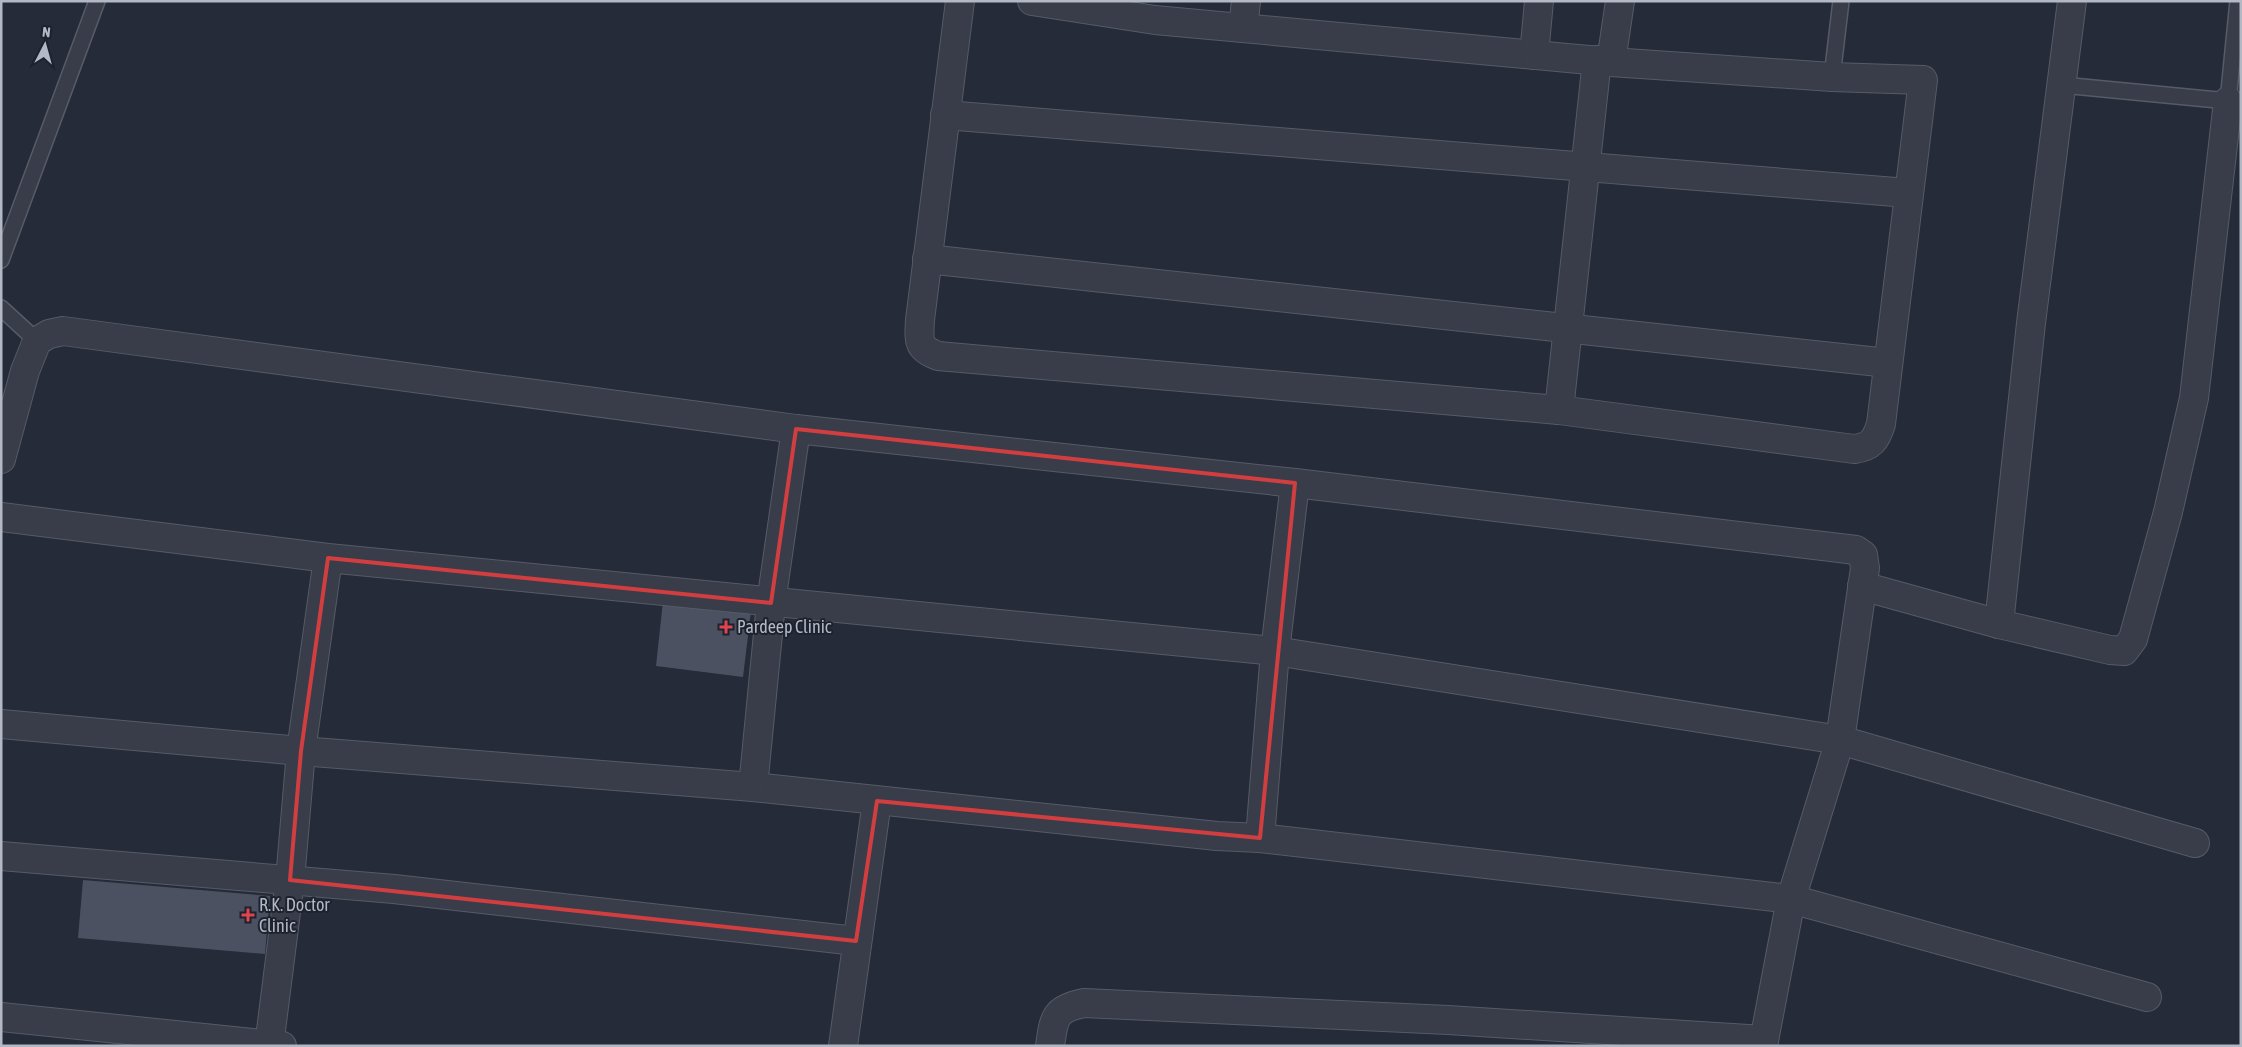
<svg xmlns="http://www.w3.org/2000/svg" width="2242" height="1047" viewBox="0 0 2242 1047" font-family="'Asap Condensed',sans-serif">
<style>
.building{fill:#4b5161}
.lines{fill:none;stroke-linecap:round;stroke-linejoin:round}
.lane-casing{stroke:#565b67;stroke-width:18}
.street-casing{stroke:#565b67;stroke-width:30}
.lane{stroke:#383d49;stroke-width:15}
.street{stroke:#383d49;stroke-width:28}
.marked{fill:none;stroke:#d13e40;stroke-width:4;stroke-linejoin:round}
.health-dot{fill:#e0444e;stroke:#1d222e;stroke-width:2}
.labels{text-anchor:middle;stroke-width:4;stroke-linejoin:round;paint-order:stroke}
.poi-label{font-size:18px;fill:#b3b8c5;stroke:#1d222e;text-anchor:start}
</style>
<rect width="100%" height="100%" fill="#252b38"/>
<g class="building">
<path d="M663,601l88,10 -8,66 -87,-11z"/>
<path d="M83,880l187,16 -5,58 -187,-16z"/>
</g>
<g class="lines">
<defs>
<g id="lane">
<path d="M1832,77l9,-76"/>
<path d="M2062,85l166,16 10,-100"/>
<path d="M1,260l96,-259"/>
<path d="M1,308l36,33"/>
</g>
<g id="street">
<path d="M960,1l-40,319c-1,21 -3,28 18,36l621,54 295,39c17,-2 22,-9 27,-25l42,-344 -91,-3 -221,-15 -456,-42 -123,-19"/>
<path d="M1243,28l3,-27"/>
<path d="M1534,55l5,-54"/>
<path d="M1611,62l9,-61"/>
<path d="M945,115l963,78"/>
<path d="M927,259l961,104"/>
<path d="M1559,410l38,-350"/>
<path d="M1,459l24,-88 12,-30 12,-7 14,-3 733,98 499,54 561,67 7,5 2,13 -25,172 -49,159 -28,147"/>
<path d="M1,517l327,41 947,93 565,89 355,103"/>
<path d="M1862,586l137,38 111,26 14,1 9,-12 35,-127 26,-114 34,-297"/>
<path d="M1999,624l32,-301 41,-322"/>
<path d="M1,724l300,27 452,36 464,49 43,2 531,61 356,98"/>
<path d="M753,787l18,-184 25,-174"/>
<path d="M1260,838l15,-187 20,-168"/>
<path d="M1,856l393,33 462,52"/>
<path d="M1,1017l281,29"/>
<path d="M269,1046l21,-166 11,-129 27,-193"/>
<path d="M843,1046l34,-245"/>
<path d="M1050,1046c4,-28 4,-37 34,-43l364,17 316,20"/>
</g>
</defs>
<use href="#lane" class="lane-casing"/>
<use href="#street" class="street-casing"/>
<use href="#lane" class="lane"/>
<use href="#street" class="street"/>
</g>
<path class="marked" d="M796,429l499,54 -35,355 -383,-37 -21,140 -566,-61 11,-129 27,-193 443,45z"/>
<g class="health-dot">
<path d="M723.5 619.5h5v5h5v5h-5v5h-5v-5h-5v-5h5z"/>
<path d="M245.5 907.5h5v5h5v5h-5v5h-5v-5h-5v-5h5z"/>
</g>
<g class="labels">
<g class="poi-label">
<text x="737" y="633">Pardeep Clinic</text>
<text x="259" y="911">R.K. Doctor<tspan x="259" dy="21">Clinic</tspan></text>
</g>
</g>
<rect width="2242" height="1047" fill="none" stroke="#b3b8c5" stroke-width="5"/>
<g transform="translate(45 45) rotate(6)" stroke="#1d222e" stroke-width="4" paint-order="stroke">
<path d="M0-4L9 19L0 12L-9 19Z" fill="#b3b8c5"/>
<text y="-8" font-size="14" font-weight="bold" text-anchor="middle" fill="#b3b8c5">N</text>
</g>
</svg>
